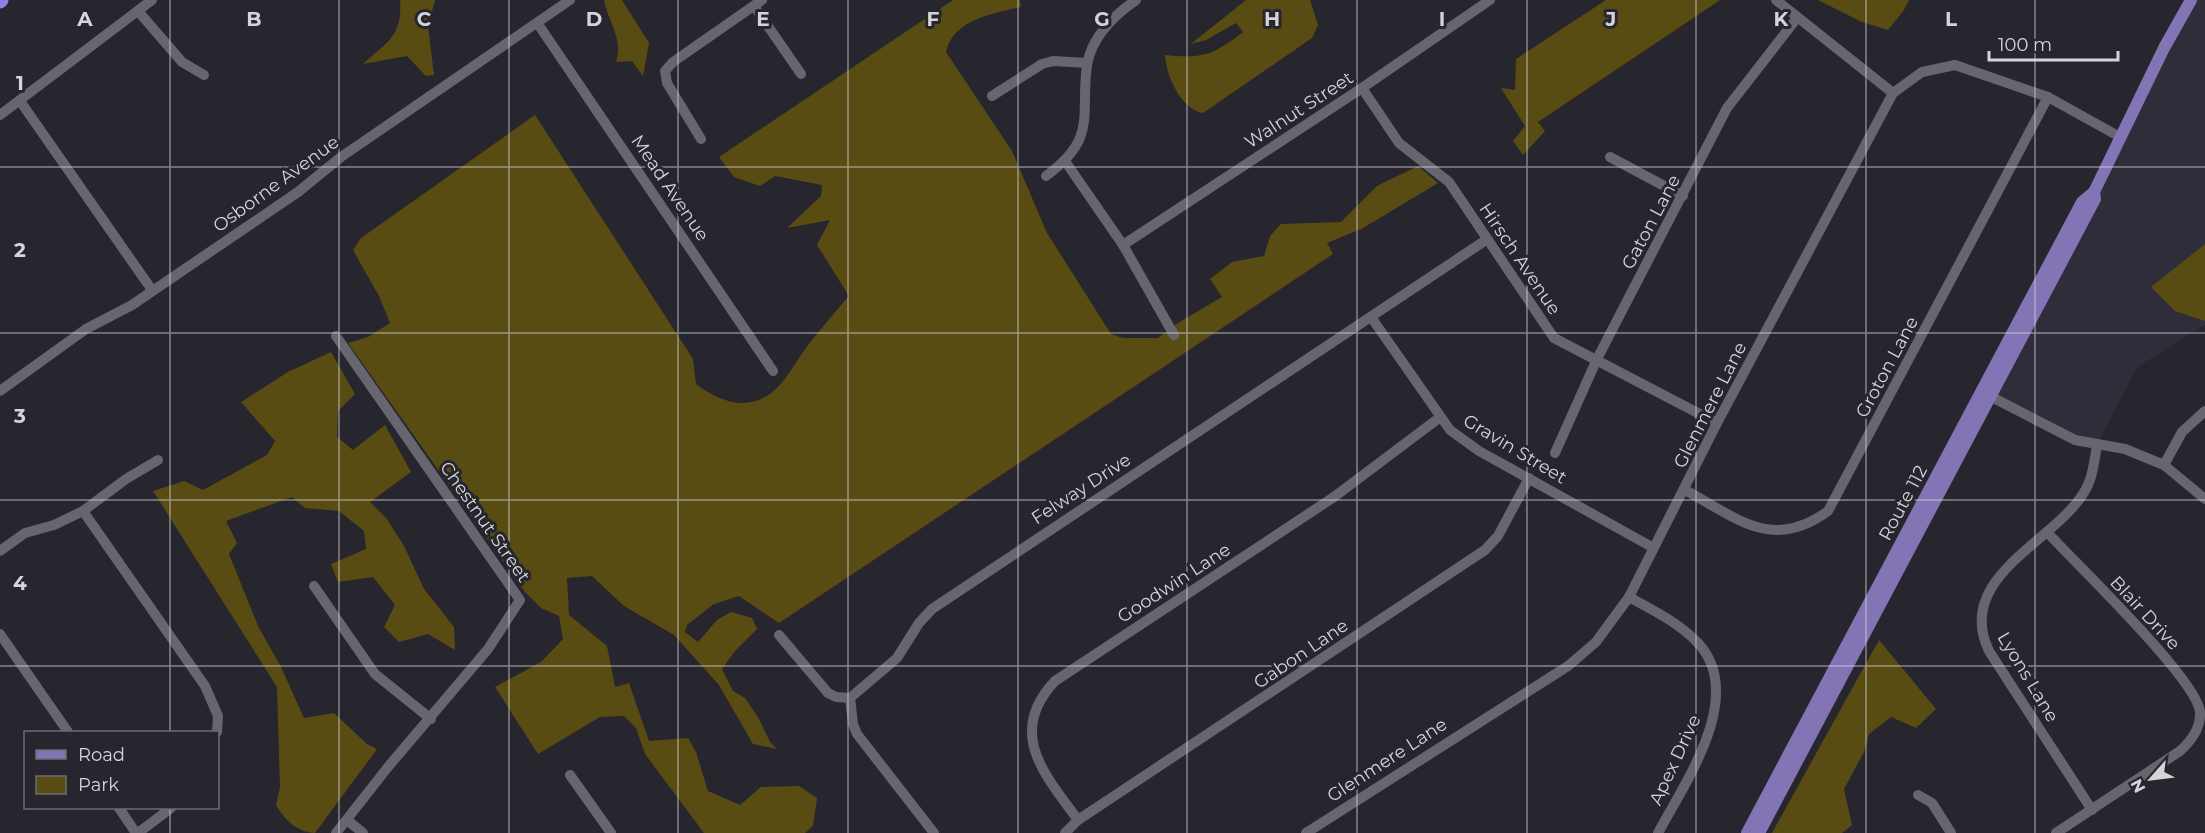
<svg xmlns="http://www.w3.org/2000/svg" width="2205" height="833" viewBox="0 0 2205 833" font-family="Montserrat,sans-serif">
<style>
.built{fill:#302d3b}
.green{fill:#584c12}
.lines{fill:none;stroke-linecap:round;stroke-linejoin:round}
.minor{stroke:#67666f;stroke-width:10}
.major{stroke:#8374b5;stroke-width:12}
.highway{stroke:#967de4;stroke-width:15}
.grid{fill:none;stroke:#d5d4d9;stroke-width:1.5;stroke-opacity:0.55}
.labels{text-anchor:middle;stroke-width:6;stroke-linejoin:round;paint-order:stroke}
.street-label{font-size:18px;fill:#d5d4d9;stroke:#27262e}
.grid-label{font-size:20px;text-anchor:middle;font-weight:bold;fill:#d5d4d9;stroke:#27262e;stroke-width:6;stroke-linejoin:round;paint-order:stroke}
</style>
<rect width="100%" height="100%" fill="#27262e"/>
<path class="built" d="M2195,0h10v325l-68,42 -40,78 -105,-48z"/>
<g class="green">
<path d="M400,0h35l-7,26 6,49 -8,1 -19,-20 -44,8c24,-22 40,-28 37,-64z"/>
<path d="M604,0h18l27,43 -6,33 -11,-15 -16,1c8,-23 -8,-40 -12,-62z"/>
<path d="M953,0h67l1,7c-27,6 -68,12 -75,45l66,99 35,82 64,101 12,4h35l20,-15 44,-26 -12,-18 22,-17 32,-6 6,-20 11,-12 60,-2 36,-36 41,-20 20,17 -75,45 -36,15 6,11 -554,369 -40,-27 -25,8 -27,21 -2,7 13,10 19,-22 14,-8 21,6 5,11 -22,22 -13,18 11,22 12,7 14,21 11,23 7,7 -24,-5 -34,-59 -45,-50 -50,-29 -32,-30 -25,2 2,37 38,31 8,41 14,-4 20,58 39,-3 8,14 12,39 32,14 21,-18 38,-1 18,12 -4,28 -8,7h-101l-59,-79 -9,-26 -12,-12 -24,1 -62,37 -43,-67 46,-25 22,-23 -4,-23 -18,-8 -16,-16 -177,-249 20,-6 22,-14 -11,-27 -26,-46 8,-12 174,-123 158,244 3,25c31,23 62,29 88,-4 8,-10 14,-21 21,-31 14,-18 29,-36 44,-53l-32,-51 13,-25 -43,8 34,-32 1,-11 -47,-9 -15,10 -26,-9 -15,-20z"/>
<path d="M1246,0h64l8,25 -6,13 -109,75c-22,-4 -37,-37 -38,-58 38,4 48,0 78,-23l-7,-9 -30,17 -15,4z"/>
<path d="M1606,0h114l-182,122 7,9 -22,24 -10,-14 12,-15 -24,-38 14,2 1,-31z"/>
<path d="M1818,0h91l-5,10 -16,20 -26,-8z"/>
<path d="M2205,244v77l-30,-10 -24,-24z"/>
<path d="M331,352l24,42 -17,17 -1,26 16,13 32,-25 26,47 -41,30 17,17 17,27 20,43 30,38 1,23 -27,-16 -29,8 -15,-15 11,-22 -22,-28 -35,5 -7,-18 35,-15 -2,-18 -25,-20 -34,-3 -13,-11 -66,24 11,22 -8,11 29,72 23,41 23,51 30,-5 33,31 10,5 -62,84c-17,0 -31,-14 -39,-28l4,-18 -3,-100 -124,-196 31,-10 19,9 64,-35 8,-14 -34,-39 47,-30z"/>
<path d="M1879,640l57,69 -20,19 -25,-11 -22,17 -5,18 -20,37 8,36 -10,8h-70z"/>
</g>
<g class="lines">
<g class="minor">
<path d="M1776,0l117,93"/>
<path d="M754,6l47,68"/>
<path d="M138,11l44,51 22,13"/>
<path d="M538,24l235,347"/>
<path d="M1362,88l37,55 50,39 105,156 163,85"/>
<path d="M992,96l50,-32 11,-3 34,2"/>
<path d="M20,101l132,189"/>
<path d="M0,115l152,-115"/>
<path d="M701,139l-34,-56 -2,-12 8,-9 89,-62"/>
<path d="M1610,157l73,39"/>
<path d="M1065,161l58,84 51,90"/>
<path d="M1046,176c52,-38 34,-59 41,-111 4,-27 27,-50 49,-65"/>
<path d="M1123,245l239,-157 128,-88"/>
<path d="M1371,317l79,113 29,21 173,96"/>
<path d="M0,391l86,-62 46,-24 166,-113 43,-35 229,-157"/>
<path d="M1984,393l91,47 50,9 39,16 41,34"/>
<path d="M1555,453l42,-94 130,-251 70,-90"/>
<path d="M2164,465l18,-33 23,-21"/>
<path d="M1685,490c52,28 87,62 143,21l220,-414"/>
<path d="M83,511l122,175 13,30 -1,16"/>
<path d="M2047,532c28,31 150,147 153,180 1,16 -9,29 -20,39l-124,82"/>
<path d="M0,551l25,-18 29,-8 29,-14 43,-32 32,-19"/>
<path d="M314,586l61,88 56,45"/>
<path d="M1629,597c24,13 50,26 69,46 49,53 -14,141 -40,190"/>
<path d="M0,634l68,98"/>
<path d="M779,635l49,58 8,4 14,1"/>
<path d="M570,775l41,58"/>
<path d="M1918,795l14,8 19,30"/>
<path d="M119,808l17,25"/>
<path d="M2092,810l-103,-159c-35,-73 63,-108 94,-157 10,-15 11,-32 14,-49"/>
<path d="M347,820l16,13"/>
<path d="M1078,820c-33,-45 -72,-87 -23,-139l279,-184 105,-79"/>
<path d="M138,833l33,-25"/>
<path d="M336,833l52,-66 100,-118 32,-49 -184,-264"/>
<path d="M934,833l-77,-99 -4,-10 -3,-26 47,-40 22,-35 13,-14 554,-369"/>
<path d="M1065,833l13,-13 407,-270 13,-14 31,-58"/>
<path d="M1306,833l262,-167 28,-24 33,-45 88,-174 176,-330 29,-21 33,-7 93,32 72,40"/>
</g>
<g class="major">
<path d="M1747,833l335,-631 12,-10 70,-144 27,-48"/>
<path d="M1759,833l336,-634 -1,-7"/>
</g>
<path class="highway" d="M0,1l1,-1"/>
</g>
<path class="grid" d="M170,0v732M339,0v833M509,0v833M678,0v833M848,0v833M1018,0v833M1187,0v833M1357,0v833M1527,0v833M1696,0v833M1866,0v833M2035,0v833M0,167h2205M0,333h2205M0,500h2205M0,666h2205M170,808v25"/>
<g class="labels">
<g class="street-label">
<text transform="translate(1299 110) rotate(-33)" y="6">Walnut Street</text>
<text transform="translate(276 184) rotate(-36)" y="6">Osborne Avenue</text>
<text transform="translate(670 188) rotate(56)" y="6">Mead Avenue</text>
<text transform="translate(1651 222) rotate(-62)" y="6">Gaton Lane</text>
<text transform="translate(1520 259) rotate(56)" y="6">Hirsch Avenue</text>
<text transform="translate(1887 367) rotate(-62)" y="6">Groton Lane</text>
<text transform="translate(1710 405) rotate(-63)" y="6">Glenmere Lane</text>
<text transform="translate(1515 449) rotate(31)" y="6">Gravin Street</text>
<text transform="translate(1081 489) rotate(-33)" y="6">Felway Drive</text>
<text transform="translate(1903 503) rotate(-62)" y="6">Route 112</text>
<text transform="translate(485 522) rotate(55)" y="6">Chestnut Street</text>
<text transform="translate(1174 583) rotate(-33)" y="6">Goodwin Lane</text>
<text transform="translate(2145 613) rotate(47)" y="6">Blair Drive</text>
<text transform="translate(1301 654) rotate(-34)" y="6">Gabon Lane</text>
<text transform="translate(2028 677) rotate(59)" y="6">Lyons Lane</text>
<text transform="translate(1387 760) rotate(-33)" y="6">Glenmere Lane</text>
<text transform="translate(1675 760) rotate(-65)" y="6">Apex Drive</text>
</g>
</g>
<g class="grid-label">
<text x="85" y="26">A</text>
<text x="254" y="26">B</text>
<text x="424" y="26">C</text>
<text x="594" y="26">D</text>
<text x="763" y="26">E</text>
<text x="933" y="26">F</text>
<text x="1102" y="26">G</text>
<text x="1272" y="26">H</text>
<text x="1442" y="26">I</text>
<text x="1611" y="26">J</text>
<text x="1781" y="26">K</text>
<text x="1951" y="26">L</text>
<text x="20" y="90">1</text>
<text x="20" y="257">2</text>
<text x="20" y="423">3</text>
<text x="20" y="590">4</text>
</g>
<rect x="24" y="731" width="195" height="78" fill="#27262e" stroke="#6d6c72" stroke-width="1.5"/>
<rect x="36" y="750" width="30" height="9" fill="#8374b5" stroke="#6d6c72" stroke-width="1.5"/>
<text x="78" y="761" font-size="18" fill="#d5d4d9">Road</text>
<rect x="36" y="776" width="30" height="18" fill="#584c12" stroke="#6d6c72" stroke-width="1.5"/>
<text x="78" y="791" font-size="18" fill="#d5d4d9">Park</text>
<g transform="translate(2151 779) rotate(242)" stroke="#27262e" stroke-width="4.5" paint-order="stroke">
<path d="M0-4.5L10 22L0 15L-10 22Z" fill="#d5d4d9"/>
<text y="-9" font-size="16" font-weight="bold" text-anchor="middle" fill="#d5d4d9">N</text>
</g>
<path d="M1989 51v9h129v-9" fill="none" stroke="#d5d4d9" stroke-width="3"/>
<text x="1998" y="51" font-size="18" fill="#d5d4d9" stroke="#27262e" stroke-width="4.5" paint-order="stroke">100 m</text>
</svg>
